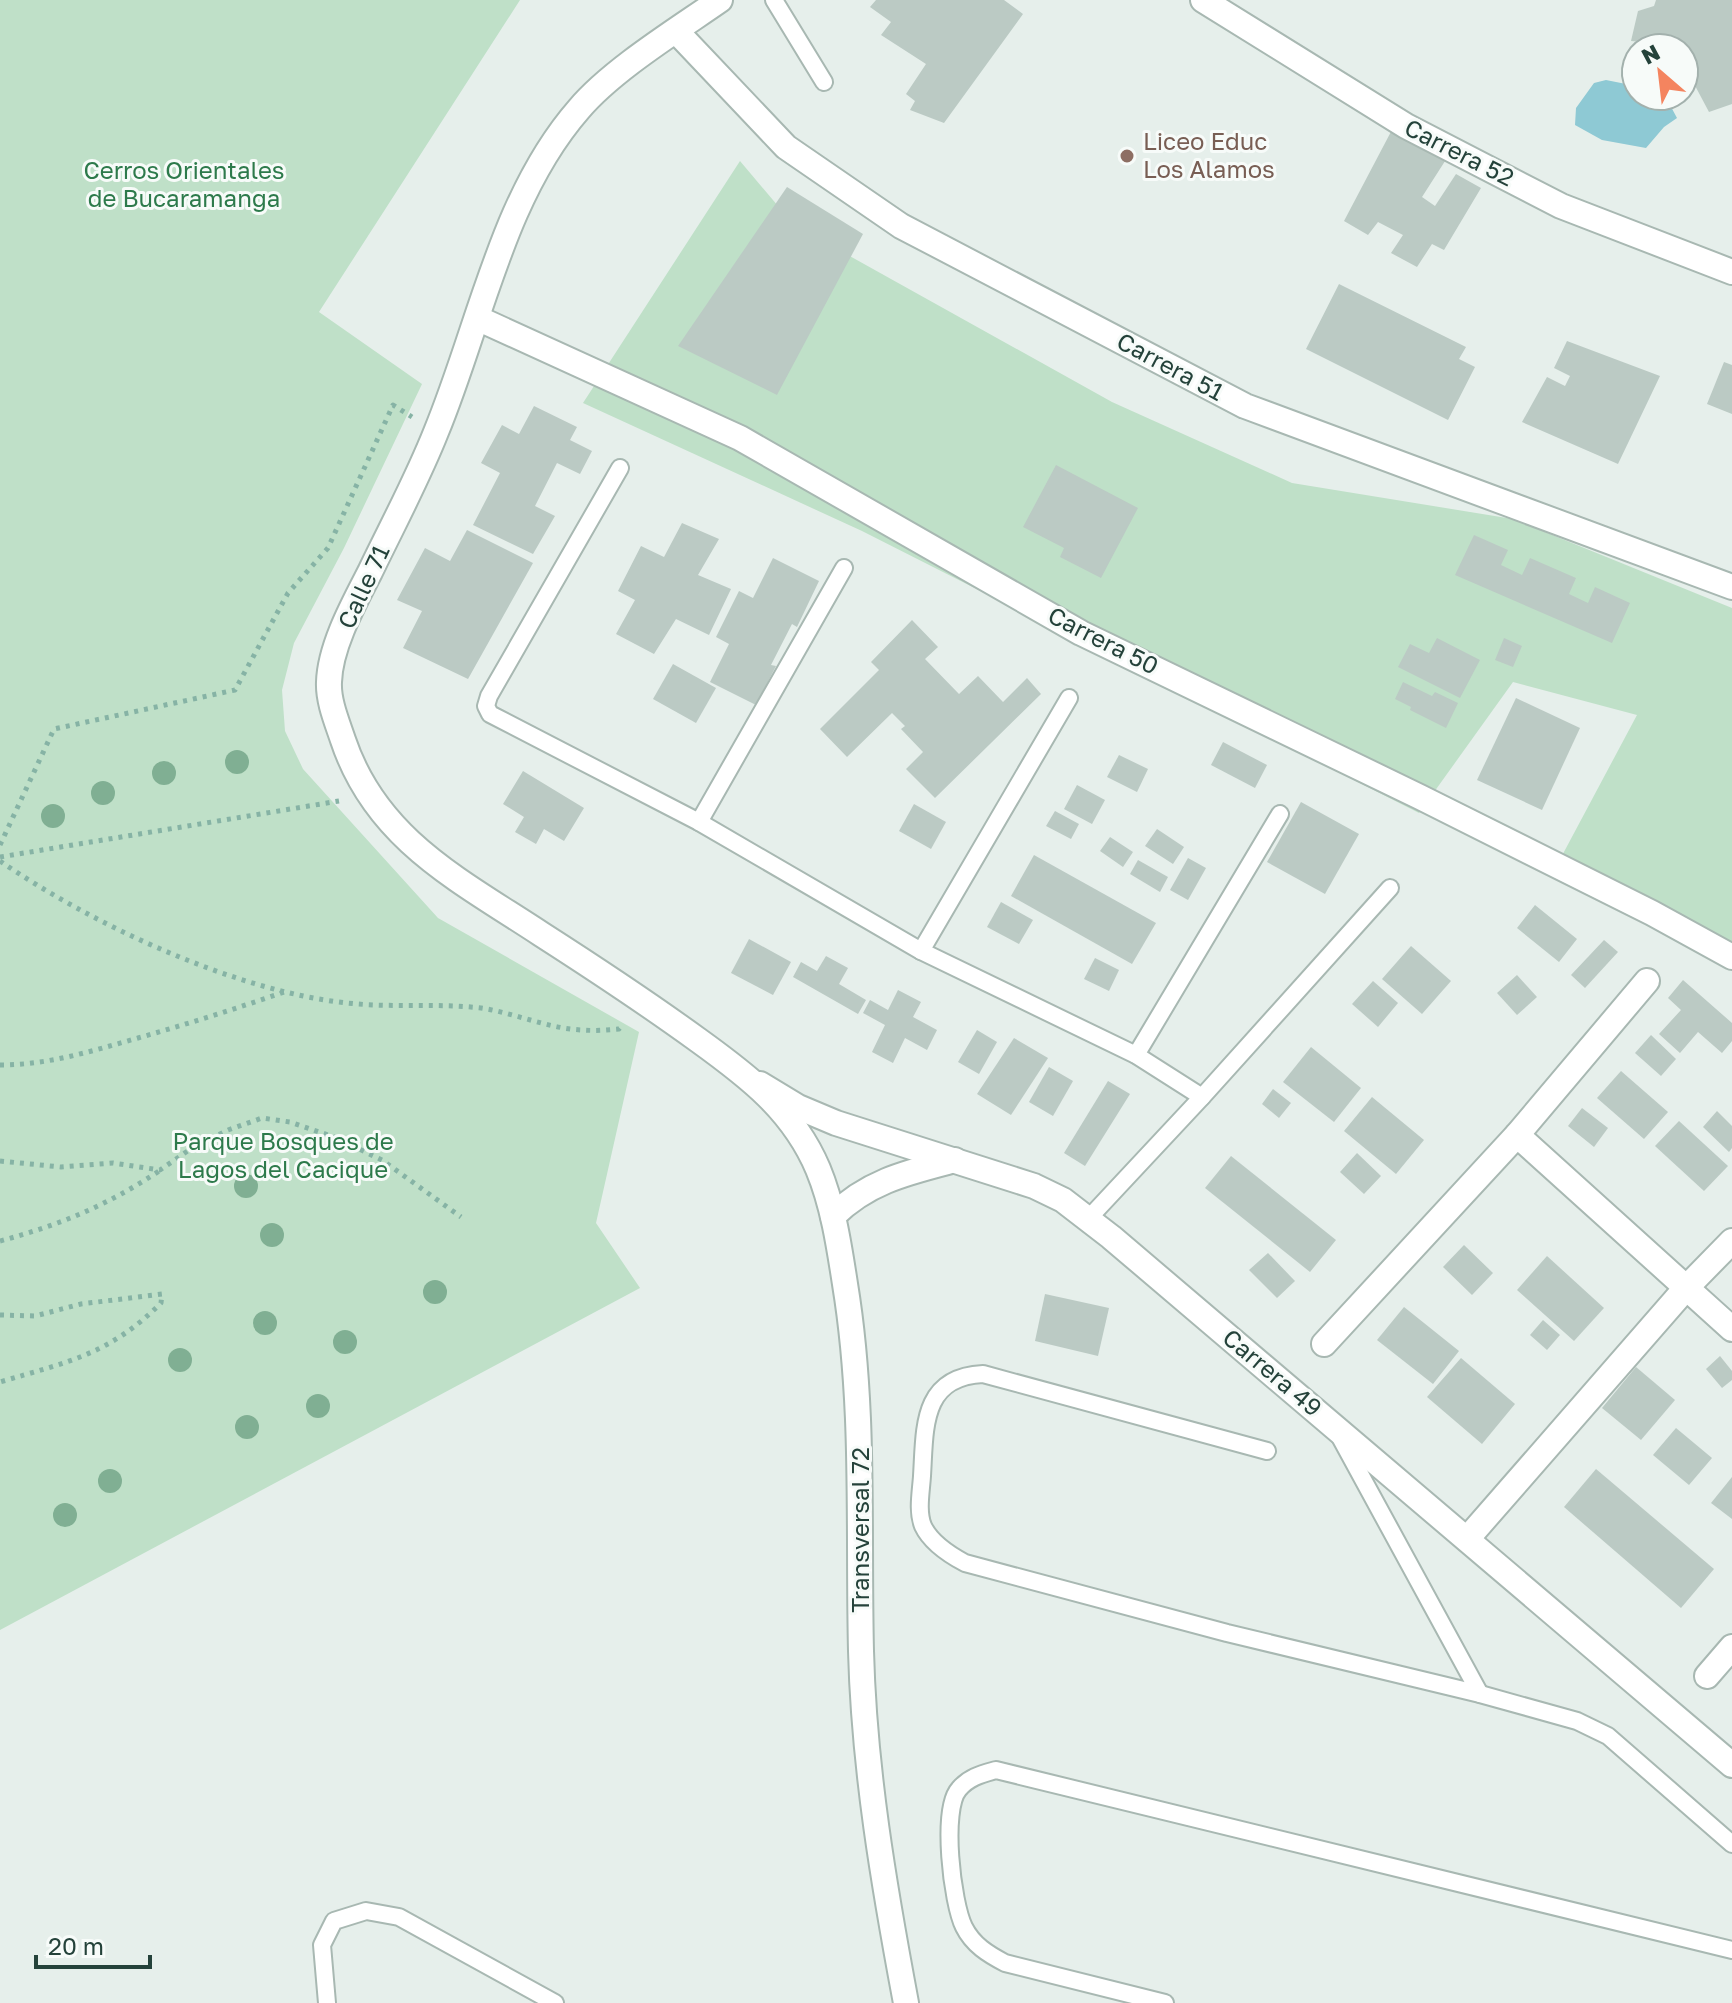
<svg xmlns="http://www.w3.org/2000/svg" width="1732" height="2003" viewBox="0 0 1732 2003" font-family="'Golos Text',sans-serif">
<style>
.green{fill:#bfe0c8}
.water{fill:#8ec9d4}
.building{fill:#bbcac4}
.lines{fill:none;stroke-linecap:round;stroke-linejoin:round}
.service-casing{stroke:#a8b8b2;stroke-width:20}
.minor-casing{stroke:#a8b8b2;stroke-width:28}
.tertiary-casing{stroke:#a8b8b2;stroke-width:28}
.path{stroke:#86b3a5;stroke-width:5;stroke-dasharray:4 6;stroke-linecap:butt}
.service{stroke:#fff;stroke-width:16}
.minor{stroke:#fff;stroke-width:24}
.tertiary{stroke:#fff;stroke-width:24}
.tree{fill:#80af93}
.education-dot{fill:#8d6e63;stroke:#f7fbf9;stroke-width:3}
.labels{text-anchor:middle;stroke-width:6;stroke-linejoin:round;paint-order:stroke}
.education-label{font-size:24px;fill:#785e54;stroke:#f7fbf9;text-anchor:start}
.street-label{font-size:24px;fill:#24423a;stroke:#f7fbf9}
.park-label{font-size:24px;fill:#2d7a4b;stroke:#f7fbf9}
</style>
<rect width="100%" height="100%" fill="#e6efeb"/>
<g class="green">
<path d="M0,0h520l-201,312 103,72 -78,164 -50,95 -12,47 3,41 18,38 135,149 201,114 -43,191 44,65 -640,342z"/>
<path d="M740,161l54,64 318,177 180,81 221,36 219,89v349l-175,-92 80,-150 -124,-33 -94,131 -557,-282 -279,-128z"/>
</g>
<path class="water" d="M1606,80l30,6v10h24l10,9 7,13 -13,9 -18,21 -44,-8 -27,-15 1,-17 18,-25z"/>
<g class="building">
<path d="M876,0h128l19,14 -79,109 -34,-13 5,-9 -9,-7 20,-30 -45,-29 10,-13 -21,-15z"/>
<path d="M1656,0h76v104l-23,8 -17,-32 -8,4v-36h-29l-2,-5 -22,-2 7,-30 16,-5z"/>
<path d="M1394,126l53,32 -25,39 13,9 21,-32 25,14 -37,62 -12,-6 -15,23 -26,-14 12,-18 -25,-13 -10,13 -24,-14z"/>
<path d="M787,187l76,47 -86,161 -99,-49z"/>
<path d="M1339,284l127,63 -7,12 16,8 -27,53 -142,-71z"/>
<path d="M1567,341l93,35 -42,88 -96,-42 25,-45 18,9 5,-10 -16,-8z"/>
<path d="M1724,362l8,3v49l-25,-10z"/>
<path d="M534,406l43,21 -7,13 22,11 -12,23 -23,-11 -22,43 20,10 -22,38 -60,-29 27,-52 -19,-10 21,-38 17,9z"/>
<path d="M1056,465l82,43 -37,70 -41,-21 4,-9 -41,-21z"/>
<path d="M682,523l37,16 -21,36 33,14 -22,46 -33,-16 -22,35 -38,-20 19,-34 -17,-9 23,-45 23,11z"/>
<path d="M467,530l66,33 -65,116 -65,-31 19,-37 -25,-11 28,-52 25,13z"/>
<path d="M1474,535l34,15 -7,15 21,10 8,-17 46,20 -7,16 19,9 7,-16 35,16 -18,40 -157,-68z"/>
<path d="M773,558l46,23 -22,46 -5,-3 -21,41 5,1 -20,39 -46,-23 19,-38 -13,-7 23,-46 14,7z"/>
<path d="M912,620l26,27 -13,12 34,35 19,-18 25,26 24,-24 14,16 -106,104 -29,-29 17,-17 -22,-23 4,-3 -13,-13 -45,44 -27,-28 59,-59 -8,-8z"/>
<path d="M1437,638l43,22 -20,38 -62,-31 12,-23 19,9z"/>
<path d="M1504,638l18,8 -9,21 -18,-7z"/>
<path d="M673,664l43,24 -20,35 -43,-24z"/>
<path d="M1403,682l29,14 3,-4 23,11 -12,25 -36,-18 1,-3 -16,-8z"/>
<path d="M1516,698l64,30 -38,82 -65,-30z"/>
<path d="M1223,742l44,23 -12,23 -44,-23z"/>
<path d="M1119,755l29,14 -11,23 -30,-15z"/>
<path d="M523,771l61,37 -20,33 -20,-12 -8,15 -21,-12 9,-15 -21,-13z"/>
<path d="M1077,785l28,15 -13,24 -28,-15z"/>
<path d="M1301,802l58,32 -34,60 -58,-32z"/>
<path d="M914,804l32,18 -15,27 -32,-18z"/>
<path d="M1055,811l24,13 -8,15 -25,-13z"/>
<path d="M1157,829l27,18 -11,17 -28,-18z"/>
<path d="M1110,837l23,15 -10,15 -23,-16z"/>
<path d="M1034,855l122,68 -24,41 -121,-68z"/>
<path d="M1188,858l18,10 -18,32 -18,-10z"/>
<path d="M1138,860l30,17 -8,15 -30,-18z"/>
<path d="M1001,902l32,18 -14,24 -32,-17z"/>
<path d="M1535,905l42,34 -18,23 -42,-34z"/>
<path d="M749,939l42,23 -18,33 -42,-22z"/>
<path d="M1604,940l14,12 -33,36 -14,-13z"/>
<path d="M1411,946l40,35 -29,33 -40,-35z"/>
<path d="M826,956l22,12 -9,16 27,16 -8,14 -65,-37 8,-15 16,9z"/>
<path d="M1095,958l24,12 -10,21 -25,-12z"/>
<path d="M1517,975l20,22 -20,18 -20,-22z"/>
<path d="M1683,980l49,43v18l-10,12 -24,-21 -18,21 -21,-19 22,-24 -13,-12z"/>
<path d="M1373,981l25,22 -20,24 -26,-23z"/>
<path d="M898,990l23,12 -8,15 24,13 -10,20 -22,-12 -12,25 -21,-11 13,-27 -22,-12 7,-13 18,10z"/>
<path d="M977,1030l20,12 -18,32 -21,-12z"/>
<path d="M1651,1035l25,24 -15,17 -26,-23z"/>
<path d="M1014,1038l34,20 -37,57 -34,-21z"/>
<path d="M1311,1047l50,41 -27,34 -51,-40z"/>
<path d="M1049,1067l24,14 -20,35 -24,-14z"/>
<path d="M1621,1071l47,41 -24,27 -47,-41z"/>
<path d="M1108,1081l22,13 -45,72 -21,-13z"/>
<path d="M1273,1089l18,14 -12,15 -17,-14z"/>
<path d="M1372,1097l52,43 -28,34 -52,-43z"/>
<path d="M1582,1108l26,20 -14,19 -26,-21z"/>
<path d="M1717,1111l15,15v22l-3,4 -26,-25z"/>
<path d="M1679,1121l49,45 -24,25 -49,-45z"/>
<path d="M1357,1153l24,23 -17,18 -24,-22z"/>
<path d="M1231,1156l105,84 -26,32 -105,-84z"/>
<path d="M1464,1245l29,28 -21,22 -29,-28z"/>
<path d="M1268,1253l27,28 -18,17 -28,-28z"/>
<path d="M1547,1256l57,52 -30,33 -57,-51z"/>
<path d="M1045,1294l64,14 -11,48 -63,-15z"/>
<path d="M1404,1307l55,44 -26,33 -56,-44z"/>
<path d="M1543,1320l17,15 -13,15 -17,-15z"/>
<path d="M1720,1356l12,15v9l-10,8 -16,-19z"/>
<path d="M1461,1358l54,46 -33,40 -55,-47z"/>
<path d="M1636,1367l39,33 -34,40 -39,-32z"/>
<path d="M1676,1428l36,30 -23,27 -36,-30z"/>
<path d="M1596,1469l118,100 -33,39 -117,-101z"/>
<path d="M1732,1477v42l-21,-16z"/>
</g>
<g class="lines">
<defs>
<g id="service">
<path d="M774,0l50,82"/>
<path d="M620,468l-131,228 -3,10 4,8 209,108 222,129 215,104 66,42"/>
<path d="M699,822l145,-254"/>
<path d="M921,951l148,-253"/>
<path d="M1136,1055l144,-241"/>
<path d="M1088,1219l114,-122 188,-209"/>
<path d="M1341,1439l139,255"/>
<path d="M1267,1451l-284,-77c-62,3 -58,54 -61,102 -1,16 -5,35 1,50 8,17 27,29 42,37l262,70 253,61 97,27 31,15 124,108"/>
<path d="M327,2003l-5,-58 12,-24 32,-10 33,6 156,86"/>
<path d="M1165,2003l-160,-40c-17,-9 -32,-18 -41,-36 -12,-24 -23,-118 -5,-138 10,-12 23,-15 37,-19l736,180"/>
</g>
<g id="minor">
<path d="M1203,0l203,126 155,80 171,66"/>
<path d="M676,31l110,116 115,79 344,180 487,181"/>
<path d="M760,1084l38,23 38,16 198,63 29,14 48,37 621,528"/>
<path d="M1517,1135l215,194"/>
<path d="M1324,1344l193,-209 130,-154"/>
<path d="M1467,1539l219,-251 46,-47"/>
<path d="M1707,1676l25,-29"/>
</g>
<g id="tertiary">
<path d="M720,0c-43,30 -108,70 -141,109 -77,88 -99,217 -143,323 -19,48 -44,94 -66,140 -16,31 -40,74 -41,110 -1,19 8,40 14,58 33,99 116,140 198,194 53,34 106,69 157,106 50,36 95,70 120,129 15,36 21,76 27,115 20,122 13,243 16,367 3,118 23,235 45,352"/>
<path d="M477,318l263,120 341,195 339,164 232,116 80,44"/>
<path d="M833,1216c35,-35 76,-44 122,-56"/>
</g>
</defs>
<use href="#service" class="service-casing"/>
<use href="#minor" class="minor-casing"/>
<use href="#tertiary" class="tertiary-casing"/>
<g class="path">
<path d="M0,845l54,-116 181,-39 53,-97 40,-45 65,-143 19,12"/>
<path d="M0,857l339,-56"/>
<path d="M0,861c93,64 235,130 347,142 45,5 90,0 134,5 34,5 68,21 102,22 12,1 24,0 36,-1l4,-5"/>
<path d="M0,1065c48,0 92,-14 138,-27 49,-14 97,-29 146,-46"/>
<path d="M0,1161l61,6 52,-4 47,7 32,-22 36,-18 34,-12 28,4 44,15 48,23 79,57"/>
<path d="M0,1241c60,-16 108,-36 159,-70"/>
<path d="M0,1315l35,1 46,-12 81,-10 -1,9c-52,52 -94,59 -161,79"/>
</g>
<use href="#service" class="service"/>
<use href="#minor" class="minor"/>
<use href="#tertiary" class="tertiary"/>
</g>
<g class="tree">
<circle cx="237" cy="762" r="12"/>
<circle cx="164" cy="773" r="12"/>
<circle cx="103" cy="793" r="12"/>
<circle cx="53" cy="816" r="12"/>
<circle cx="246" cy="1186" r="12"/>
<circle cx="272" cy="1235" r="12"/>
<circle cx="435" cy="1292" r="12"/>
<circle cx="265" cy="1323" r="12"/>
<circle cx="345" cy="1342" r="12"/>
<circle cx="180" cy="1360" r="12"/>
<circle cx="318" cy="1406" r="12"/>
<circle cx="247" cy="1427" r="12"/>
<circle cx="110" cy="1481" r="12"/>
<circle cx="65" cy="1515" r="12"/>
</g>
<circle class="education-dot" cx="1127" cy="156" r="8"/>
<g class="labels">
<g class="education-label">
<text x="1143" y="150">Liceo Educ<tspan x="1143" dy="28">Los Alamos</tspan></text>
</g>
<g class="street-label">
<text transform="translate(1459 153) rotate(27)" y="8">Carrera 52</text>
<text transform="translate(1170 367) rotate(28)" y="8">Carrera 51</text>
<text transform="translate(364 587) rotate(-65)" y="8">Calle 71</text>
<text transform="translate(1103 641) rotate(27)" y="8">Carrera 50</text>
<text transform="translate(1272 1373) rotate(40)" y="8">Carrera 49</text>
<text transform="translate(861 1530) rotate(-90)" y="8">Transversal 72</text>
</g>
<g class="park-label">
<text x="184" y="179">Cerros Orientales<tspan x="184" dy="28">de Bucaramanga</tspan></text>
<text x="283" y="1150">Parque Bosques de<tspan x="283" dy="28">Lagos del Cacique</tspan></text>
</g>
</g>
<g transform="translate(1660 72) rotate(332)"><circle r="38" fill="#f7fbf9" stroke="#a3b1ad" stroke-width="2"/>
<path d="M0-6L14 30L0 20L-14 30Z" fill="#f4845f"/>
<text y="-12" font-size="22" font-weight="bold" text-anchor="middle" fill="#24423a">N</text>
</g>
<path d="M36 1955v12h114v-12" fill="none" stroke="#24423a" stroke-width="4"/>
<text x="48" y="1955" font-size="24" fill="#24423a" stroke="#f7fbf9" stroke-width="6" paint-order="stroke">20 m</text>
</svg>
